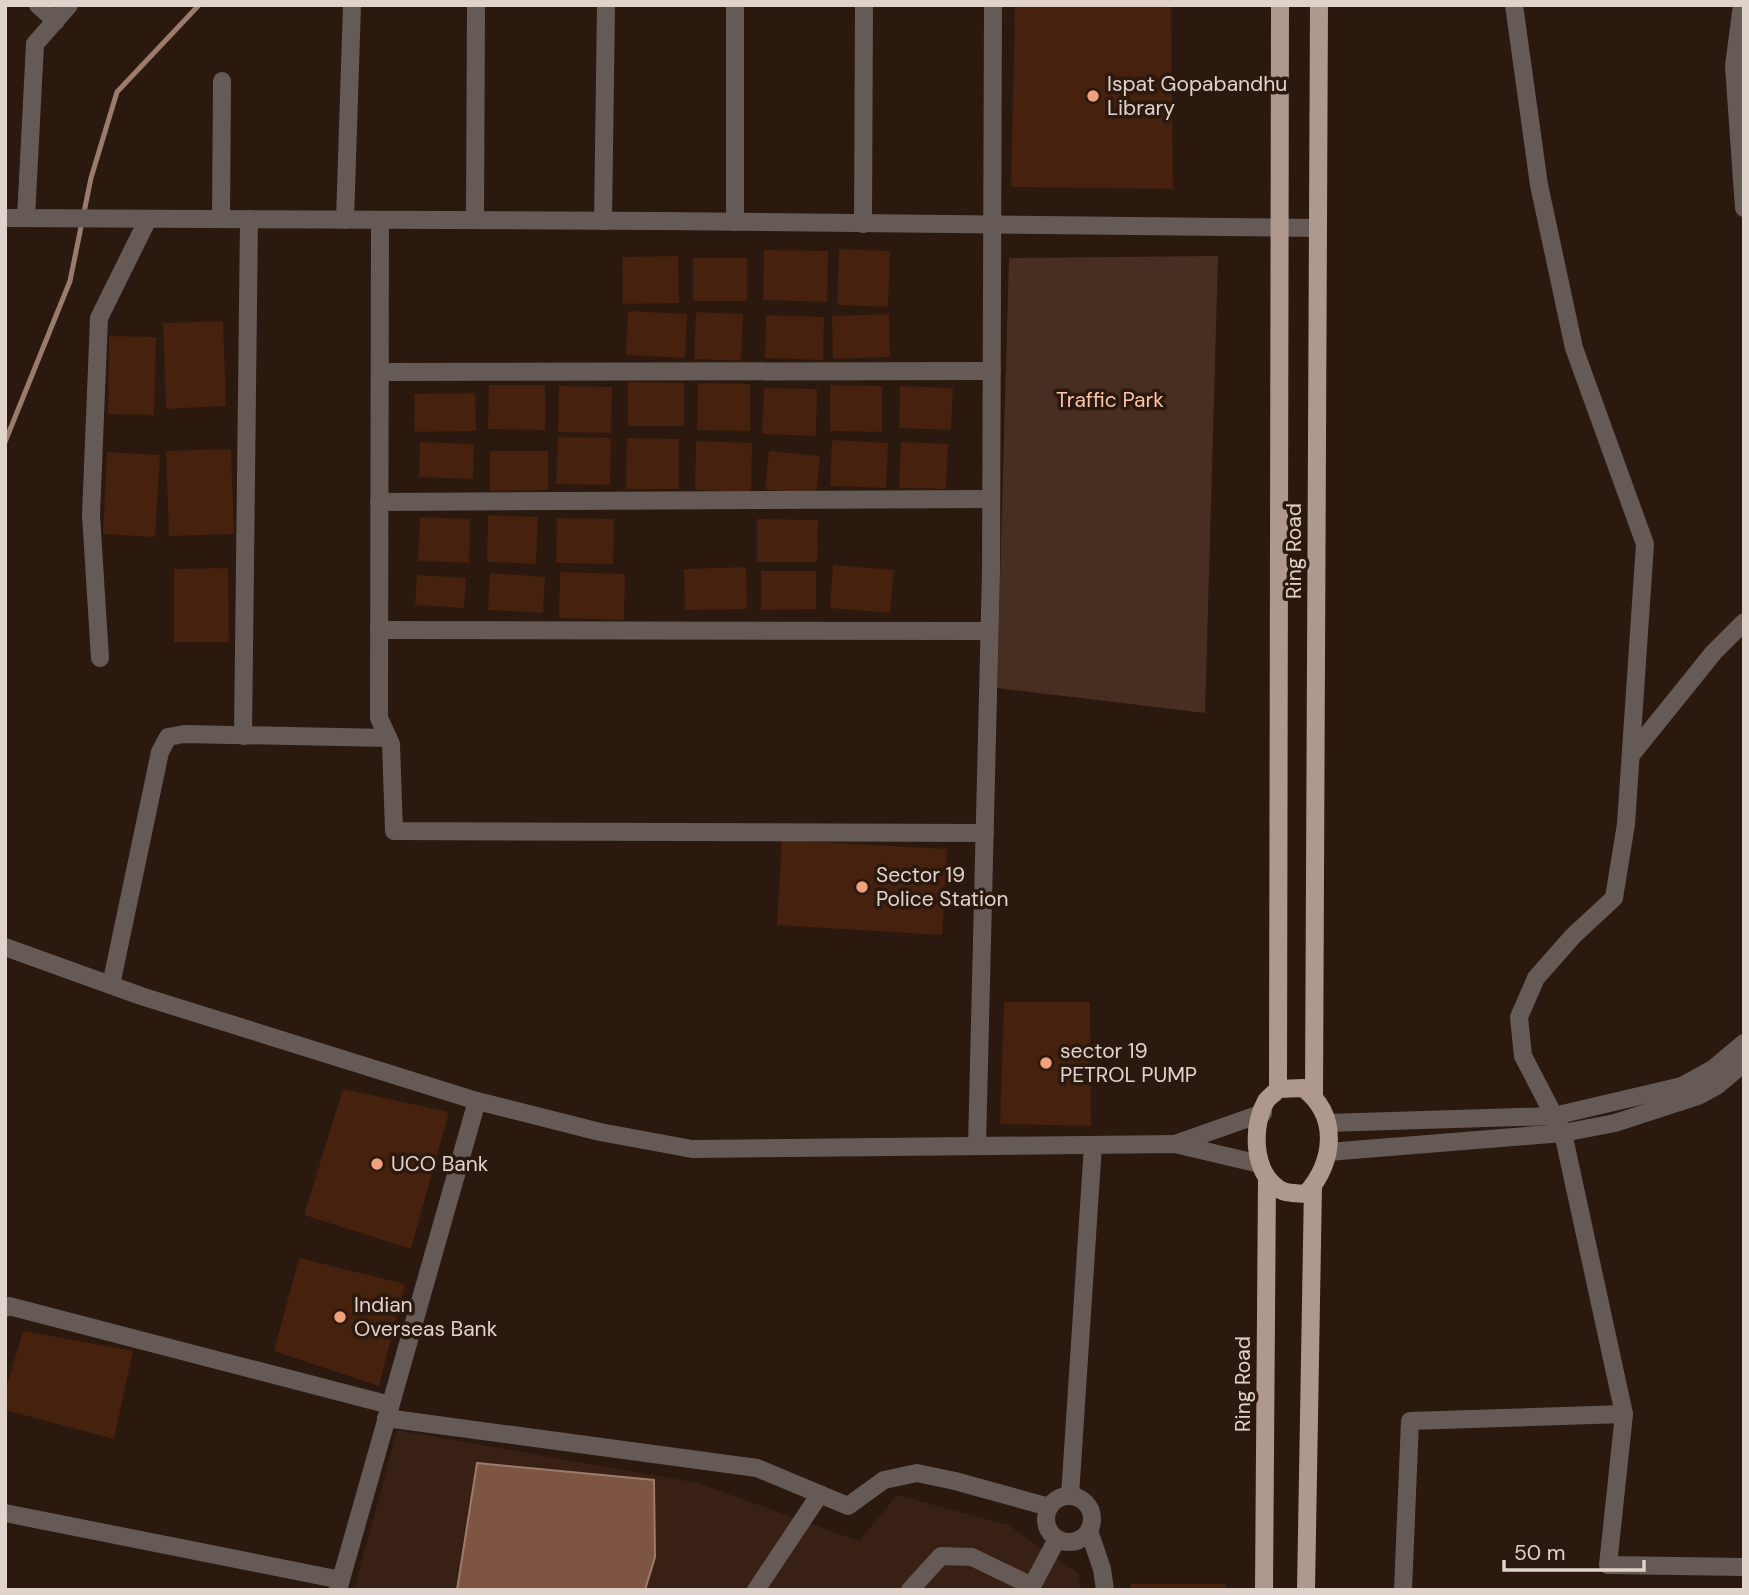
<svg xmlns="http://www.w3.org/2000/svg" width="1749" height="1595" viewBox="0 0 1749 1595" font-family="'DM Sans',sans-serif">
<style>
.built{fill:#382014}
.green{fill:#482e21}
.water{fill:#7e5542;stroke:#9b7b6b;stroke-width:2}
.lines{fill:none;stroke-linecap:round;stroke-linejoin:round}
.stream{stroke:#9b7b6b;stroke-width:5}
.building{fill:#45210e}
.minor{stroke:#655a56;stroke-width:18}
.major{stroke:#af988e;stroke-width:18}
.poi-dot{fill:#f1a17b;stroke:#2b180e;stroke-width:2.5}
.labels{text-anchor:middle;stroke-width:7;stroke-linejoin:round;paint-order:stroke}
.poi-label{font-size:21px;fill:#e0d3cc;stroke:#2b180e;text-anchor:start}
.park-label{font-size:21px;fill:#fdc4aa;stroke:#2b180e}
.street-label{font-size:21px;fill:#e0d3cc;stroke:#2b180e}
</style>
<rect width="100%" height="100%" fill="#2b180e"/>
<path class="built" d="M397,1430l301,53 161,58 38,-46 111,30 70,48 4,17h-728z"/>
<path class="green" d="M1218,256l-13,457 -208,-25 12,-430z"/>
<path class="water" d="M477,1463l177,17 1,77 -10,33h-188z"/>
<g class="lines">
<path class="stream" d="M5,442l65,-161 21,-103 26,-86 82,-87"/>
</g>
<g class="building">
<path d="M1015,5h156l2,184 -162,-2z"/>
<path d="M839,249l51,2 -2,56 -51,-2z"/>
<path d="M764,250l64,1 -1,51 -64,-2z"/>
<path d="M678,256l1,47 -56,1 -1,-47z"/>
<rect x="693" y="258" width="54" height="43"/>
<path d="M628,311l59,3 -2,44 -59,-3z"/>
<path d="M696,312l47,2 -2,47 -47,-2z"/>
<path d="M889,314l1,43 -57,2 -1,-43z"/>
<path d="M766,315l58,2 -1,43 -58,-2z"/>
<path d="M223,321l3,85 -60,3 -3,-86z"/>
<path d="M109,336l47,1 -2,78 -46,-1z"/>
<path d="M628,382l56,1v43h-56z"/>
<path d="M698,383l52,1v47l-53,-1z"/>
<path d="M489,385h56v45l-57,-1z"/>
<path d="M830,385l52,1v46l-52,-1z"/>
<path d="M559,386l53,1 -1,46 -53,-1z"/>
<path d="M900,386l53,2 -2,42 -52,-2z"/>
<path d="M764,388l53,1 -1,47 -54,-2z"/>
<path d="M475,393l1,38 -61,1 -1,-38z"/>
<path d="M558,437l53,1 -1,47 -54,-1z"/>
<path d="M627,438l52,1v50h-53z"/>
<path d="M832,440l56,3 -2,45 -56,-2z"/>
<path d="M696,441l56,2 -1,49 -56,-2z"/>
<path d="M420,442l54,2 -1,35 -54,-2z"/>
<path d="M901,442l47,2 -2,45 -47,-1z"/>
<path d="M231,449l3,85 -65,2 -3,-85z"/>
<path d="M490,451h58v39l-58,1z"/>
<path d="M769,451l51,5 -4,39 -51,-6z"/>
<path d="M107,452l53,3 -5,82 -52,-3z"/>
<path d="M488,515l50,2 -2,47 -49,-2z"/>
<path d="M420,517l50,2 -1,44 -51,-2z"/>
<path d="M557,518l57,1 -1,45 -57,-1z"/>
<path d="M757,519l61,1 -1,42h-60z"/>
<path d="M833,565l61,5 -4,43 -60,-5z"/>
<path d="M746,567l1,42 -62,1 -1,-41z"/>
<path d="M228,568l1,74h-55v-73z"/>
<path d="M761,571h55v38l-55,1z"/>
<path d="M560,572l65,2 -1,46 -65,-2z"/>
<path d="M490,573l55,4 -2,36 -55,-3z"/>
<path d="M417,575l49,3 -2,30 -49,-3z"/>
<path d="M782,840l165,9 -5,86 -165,-10z"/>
<path d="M1004,1002h86l1,124 -91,-2z"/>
<path d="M343,1089l106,23 -38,137 -107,-34z"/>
<path d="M299,1258l106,26 -26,102 -105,-35z"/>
<path d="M23,1331l110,20 -19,88 -109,-29v-18z"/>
<path d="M1131,1584h94l1,6h-95z"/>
</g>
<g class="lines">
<g class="minor">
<path d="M38,5l18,16"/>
<path d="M735,5v217"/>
<path d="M1514,5l25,180 35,163 71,196 -19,280 -12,74 -41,38 -37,42 -17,39 4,39 40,77 61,281 -16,151 136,2"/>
<path d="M1742,5l-8,61 10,142"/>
<path d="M5,218l656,3 657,7"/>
<path d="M26,218l9,-174 34,-39"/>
<path d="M221,219l1,-138"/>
<path d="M345,220l7,-215"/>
<path d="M380,220l-1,498 12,26 3,87 591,2"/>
<path d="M475,220l1,-215"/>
<path d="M603,221l3,-216"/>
<path d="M863,224l1,-219"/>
<path d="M380,372l612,-1"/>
<path d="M379,502l612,-3"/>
<path d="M379,630l610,1"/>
<path d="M100,658l-9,-143 8,-197 49,-99"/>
<path d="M243,736l6,-517"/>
<path d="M1631,755l83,-103 30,-30"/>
<path d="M5,947l136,49 336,105 123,31 92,17 483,-5 85,20"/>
<path d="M111,985l49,-233 8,-15 16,-3 204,4"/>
<path d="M1327,1123l227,-7 128,-30 31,-17 31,-26"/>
<path d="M1175,1144l88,-31"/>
<path d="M977,1146l14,-574 2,-567"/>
<path d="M1328,1152l235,-19 52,-10 83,-27 20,-11 26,-22"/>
<path d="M5,1308l4,-2 381,99"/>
<path d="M386,1418l371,50 91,38 36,-26 33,-7 38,8 94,26"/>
<circle cx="1069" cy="1519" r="23"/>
<path d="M1070,1496l23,-351"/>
<path d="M5,1513l336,67"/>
<path d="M1089,1531l13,38 3,21"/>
<path d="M1032,1586l25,-47"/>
<path d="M338,1590l139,-489"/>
<path d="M756,1590l64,-96"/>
<path d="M910,1590l31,-34 31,1 60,29v4"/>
<path d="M1403,1590l7,-169 214,-7"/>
</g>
<g class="major">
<path d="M1303,1088c37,28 31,74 3,106 -8,-1 -21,0 -27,-5 -27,-18 -27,-62 -13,-88 3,-4 9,-8 12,-12z"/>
<path d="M1278,1089l2,-1084"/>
<path d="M1314,1096l5,-1091"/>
<path d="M1264,1590l3,-411"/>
<path d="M1306,1590l7,-404"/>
</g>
</g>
<g class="poi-dot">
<circle cx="1093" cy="96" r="7"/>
<circle cx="862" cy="887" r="7"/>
<circle cx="1046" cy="1063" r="7"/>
<circle cx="377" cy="1164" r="7"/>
<circle cx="340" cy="1317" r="7"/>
</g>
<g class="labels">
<g class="poi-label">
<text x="1107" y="91">Ispat Gopabandhu<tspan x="1107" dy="24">Library</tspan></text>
<text x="876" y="882">Sector 19<tspan x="876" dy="24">Police Station</tspan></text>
<text x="1060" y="1058">sector 19<tspan x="1060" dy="24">PETROL PUMP</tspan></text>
<text x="391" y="1171">UCO Bank</text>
<text x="354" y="1312">Indian<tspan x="354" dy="24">Overseas Bank</tspan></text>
</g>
<g class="park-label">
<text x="1110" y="407">Traffic Park</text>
</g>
<g class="street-label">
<text transform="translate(1294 551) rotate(-90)" y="7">Ring Road</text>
<text transform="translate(1243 1384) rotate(-90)" y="7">Ring Road</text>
</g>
</g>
<rect width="1749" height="1595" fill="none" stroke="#e0d3cc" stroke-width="14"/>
<path d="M1504 1560v10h140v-10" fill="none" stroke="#e0d3cc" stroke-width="3.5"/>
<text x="1514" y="1560" font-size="21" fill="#e0d3cc" stroke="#2b180e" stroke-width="5" paint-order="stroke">50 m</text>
</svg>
